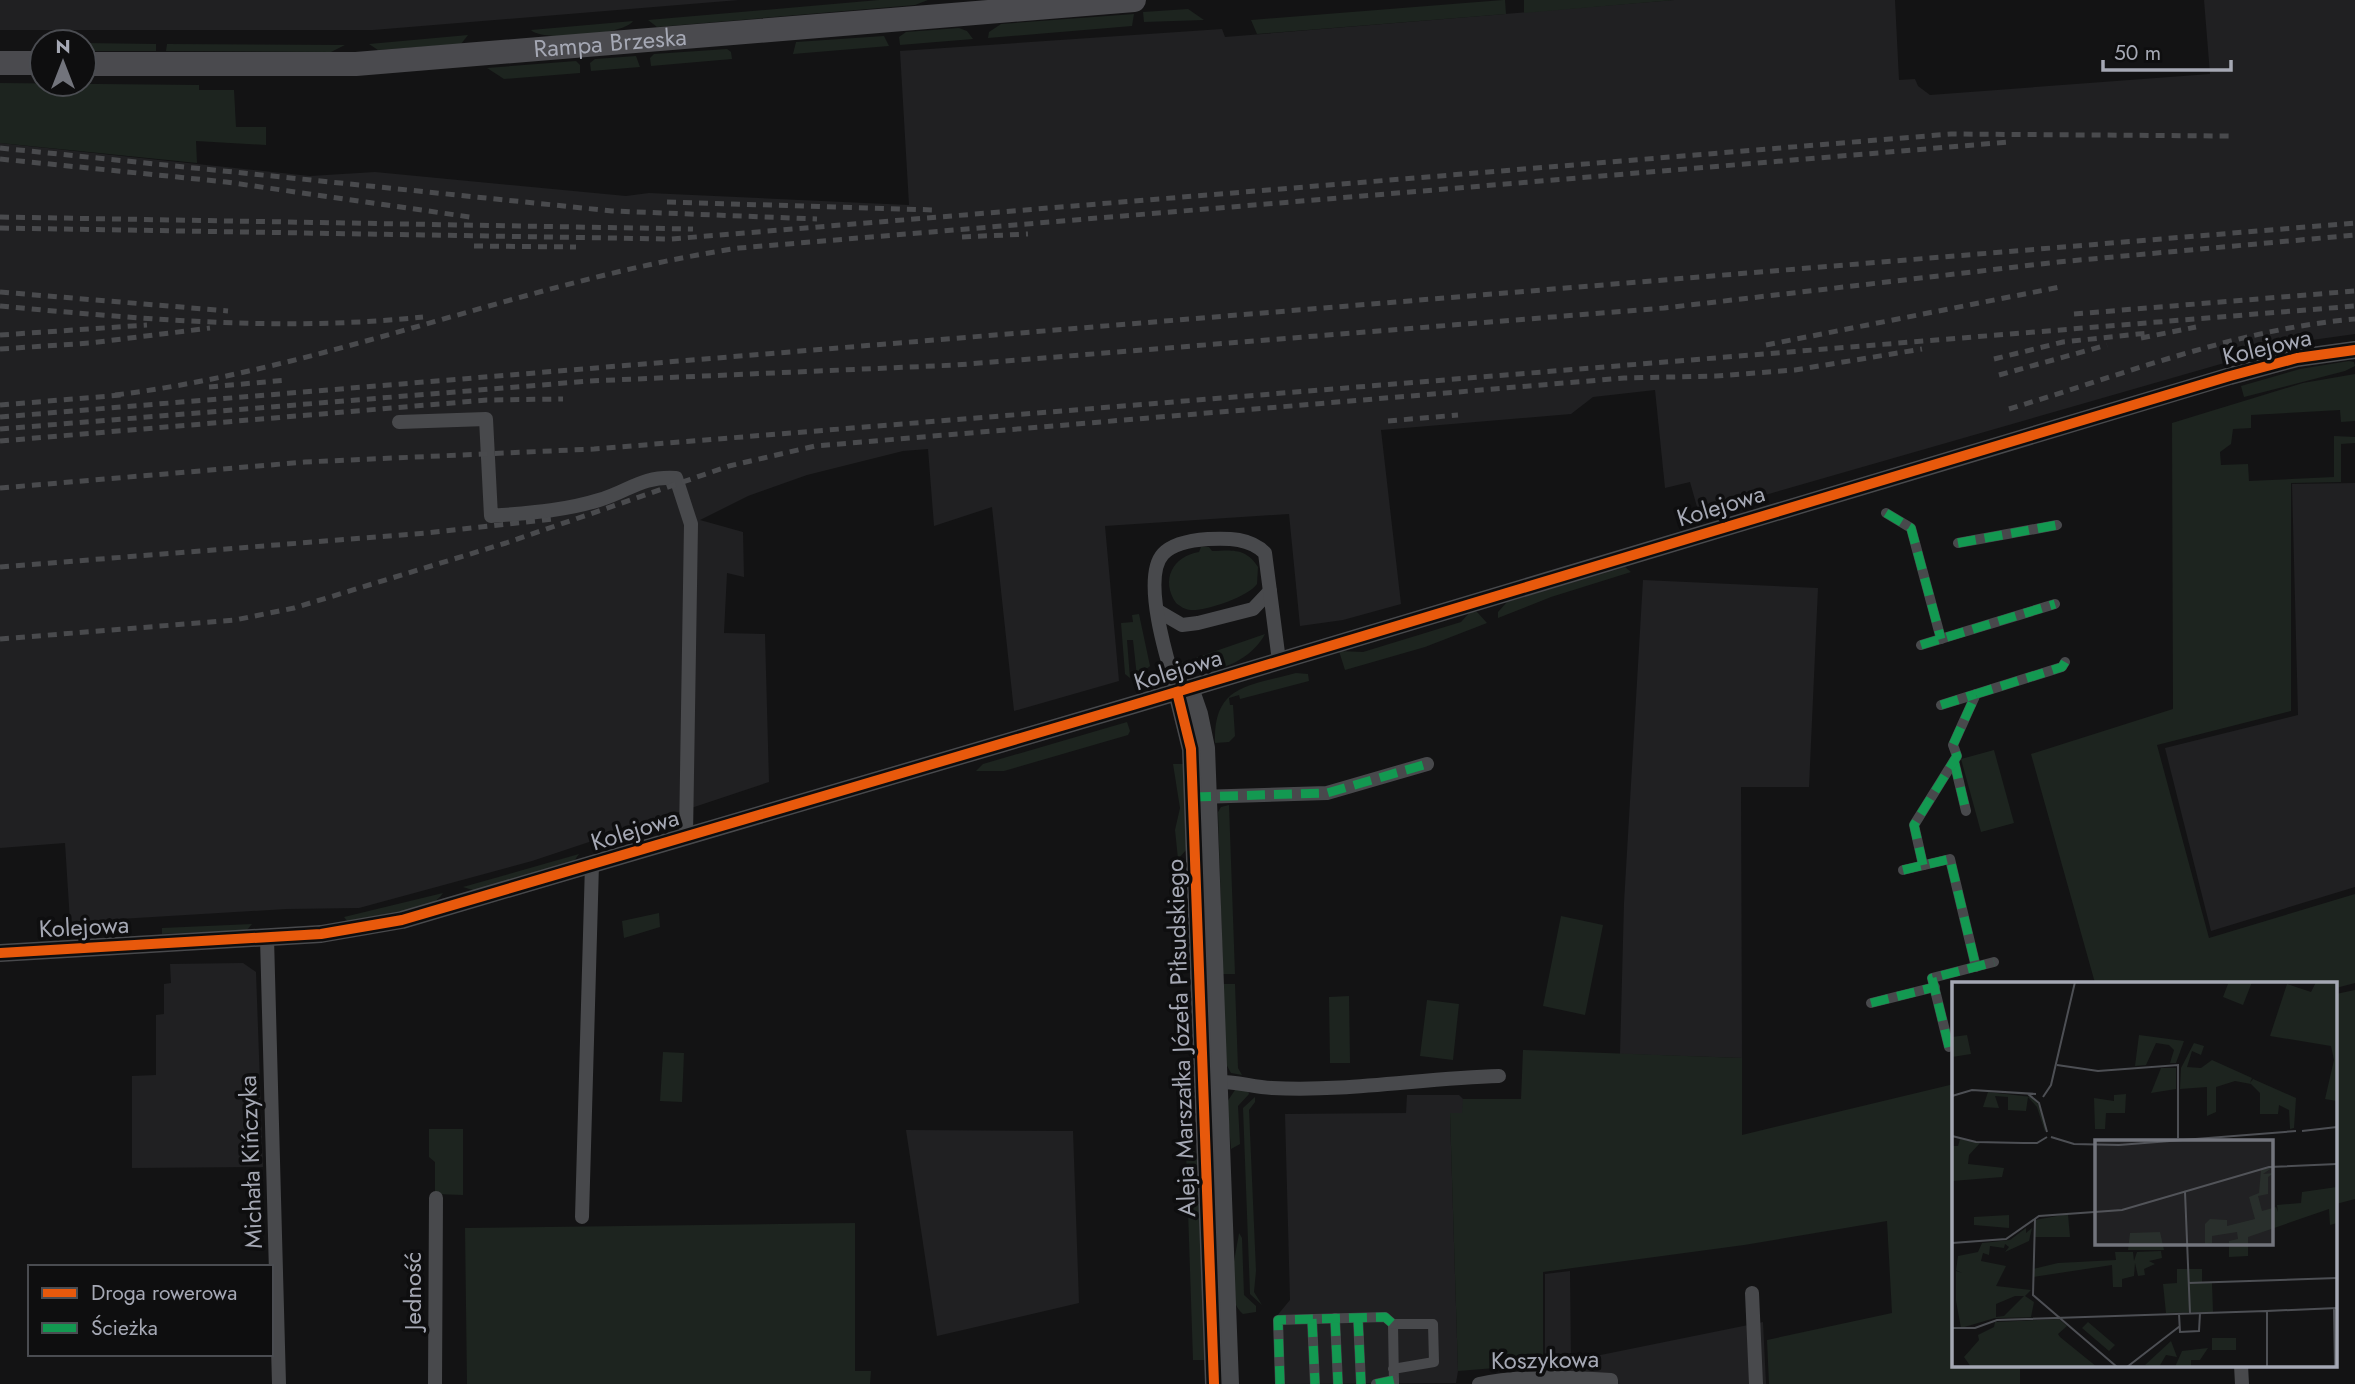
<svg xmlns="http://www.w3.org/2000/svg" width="2355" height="1384" viewBox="0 0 2355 1384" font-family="Jost,sans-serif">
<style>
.built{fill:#202022}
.green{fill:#1d241f}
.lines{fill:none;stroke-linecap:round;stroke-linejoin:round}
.pedestrian{stroke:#48494c;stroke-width:10}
.minor{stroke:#48494c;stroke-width:14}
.tertiary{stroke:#48494c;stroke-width:18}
.trunk{stroke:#4a4a4e;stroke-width:24}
.rail{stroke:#494a4d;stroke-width:5;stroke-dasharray:9 7;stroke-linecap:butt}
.quiet{stroke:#139951;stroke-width:9;stroke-dasharray:18 9;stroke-linecap:butt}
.cycleway-casing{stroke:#0e0e0f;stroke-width:15}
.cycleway{stroke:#e8590c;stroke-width:10}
.labels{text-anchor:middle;stroke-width:7;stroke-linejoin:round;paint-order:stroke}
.street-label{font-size:24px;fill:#a5a8b4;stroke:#0e0e0f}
.inset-road{fill:none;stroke:#4d4f54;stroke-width:2}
.view{fill:#72747c;fill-opacity:0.15;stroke:#72747c;stroke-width:3.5}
.inset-edge{fill:none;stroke:#a5a8b4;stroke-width:3.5}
</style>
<rect width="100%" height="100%" fill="#131314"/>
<g class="built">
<path d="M0,0h739l-366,30h-373z"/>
<path d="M1674,0h221l4,80 16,-1 3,7 12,9 280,-21 -6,-74h151v334l-43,6 -46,11 -567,163 -9,-32 -25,6 -10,-98 -62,7 -22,17 -190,16 20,174 -58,16 -43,6 -11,-112 -184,12 14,155 -105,30 -22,-204 -58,19 -6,-77 -25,2 -96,24 -59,21 -48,24 43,12 1,45 -17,-4 -3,60 41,1 4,148 -237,79 -173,47 -73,1 -216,13 -5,-79 -65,5v-705l310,33 65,-4 251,24 23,-3 260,12 -9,-154 322,-22 3,8z"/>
<path d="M2355,483v404l-144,44 -46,-183 133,-33 -6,-231z"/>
<path d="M1643,580l175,8 -9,199h-68l1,271 -122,-4 4,-151z"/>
<path d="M243,963l13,9 7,195 -131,1v-92l24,-1v-60l8,-1v-30l7,-1 -1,-19z"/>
<path d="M1407,1095h52l4,4v14l-13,1 8,257 -2,12 -178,1 -2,-67 14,-17 -5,-186 121,-1z"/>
<path d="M906,1130l167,1 6,172 -142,33z"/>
<path d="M1570,1271l1,90 192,-39 3,62h-230l-1,-15 10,-1v-94z"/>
</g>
<g class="green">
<path d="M879,0h49l-13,5 -258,22 -9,-7z"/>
<path d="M1503,0h2l1,14 -249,20 -6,-14z"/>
<path d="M1524,0h150l-150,13z"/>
<path d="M1188,9l16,11 -60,2 -1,-10z"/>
<path d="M1134,14l-2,12 -144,12 1,-6 12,-8z"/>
<path d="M633,21c-9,14 -92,21 -102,9z"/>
<path d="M959,28l8,3 6,8 -73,6 -1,-8 7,-5z"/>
<path d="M468,35l-7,9 -83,6 -9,-6z"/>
<path d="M884,36l5,10 -96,8 3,-12z"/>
<path d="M84,43l72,1v7h-72z"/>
<path d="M167,44l178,1 -14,7 -165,-1z"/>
<path d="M727,49l4,3 1,7 -81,7 -1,-8 4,-4z"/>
<path d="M636,56l4,11 -49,4 -1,-8 5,-4z"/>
<path d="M576,61l4,4v8l-76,6 -17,-11z"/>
<path d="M0,83l199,2v5h35l2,37h30v18l-70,-4 1,22 -197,-20z"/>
<path d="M2349,361l5,1 1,4 -10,5 -101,26 -3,-11 59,-17z"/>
<path d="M2355,374v47l-14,1 -1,-12 -89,5v13l-18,1 -2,15 -11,8 1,13 27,-1 1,17 85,-4v-41l21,1v6l-14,1v38l-50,1v228l-134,34 52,193 146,-44v89l-19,5v-5h-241l-64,-229 142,-45 -1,-286 131,-40z"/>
<path d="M1201,547h8l3,4c21,-1 34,-3 46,16l-1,17c-9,13 -51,27 -66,26 -6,0 -11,-4 -15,-7 -16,-23 -3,-47 23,-51z"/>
<path d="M1625,567l6,5 -80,25 -53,21v-6l9,-10z"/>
<path d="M1471,611l6,1 10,11 -62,24 -80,23 -6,-19 24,1 98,-30z"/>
<path d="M1139,614l11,52 -13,11 -4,-37h-6l3,38 -5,-4 -4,-51 12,-1 -1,-7z"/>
<path d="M1265,634c-14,27 -58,48 -84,29z"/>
<path d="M1296,673l12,1 1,7 -69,18 -1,-4 -10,3 1,7h3l2,31 -6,6 -14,1c-2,-59 35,-57 81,-70z"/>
<path d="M1127,722l3,9 -2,4 -124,36h-28l7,-7z"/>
<path d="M1994,750l20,73 -33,9 -20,-73z"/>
<path d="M1173,764h12l2,85 -9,10 -3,-29 5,-22z"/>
<path d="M1229,805l6,169h-12l-5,-162 3,-5z"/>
<path d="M579,854l-5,7 -98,30 -13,-4z"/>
<path d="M443,893c-12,21 -71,25 -95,29l-4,-5z"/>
<path d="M659,913l1,14 -36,11 -2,-17z"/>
<path d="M1561,916l42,9 -18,90 -42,-9z"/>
<path d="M252,924l-5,6 -85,4v-6z"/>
<path d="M1223,984h12l3,84 4,7 -11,-2 -5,-9z"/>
<path d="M2355,990v209l-19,5v-210z"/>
<path d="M1349,996l1,67h-20l-1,-66z"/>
<path d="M1427,1000l32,4 -6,56 -33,-4z"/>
<path d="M1523,1050l219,8v77l212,-51v281h66v19h-251l-2,-44 125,-27 -5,-92 -143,24 -201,27v92l-85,7 -8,-258h12l1,-14h58z"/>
<path d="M663,1052l21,1 -2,49 -22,-1z"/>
<path d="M1248,1089l1,5 -11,12 2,38 -9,5 -4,-47 8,-12z"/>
<path d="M1255,1097v5l-6,8 7,161 -2,21 8,13 -12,-11 -7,-186z"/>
<path d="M429,1129h34v66l-28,-1v-32l-6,-5z"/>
<path d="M1186,1150l8,1 4,5 7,204h-12z"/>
<path d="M855,1223v148h16l-1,13h-403l-2,-156z"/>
<path d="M1239,1233l3,5 2,57 12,11v6l-13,2c-20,-16 -7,-59 -4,-81z"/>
</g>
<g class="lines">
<g class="pedestrian">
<path d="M1886,513l25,15 30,111"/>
<path d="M1958,543l99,-18"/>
<path d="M1921,645l134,-41"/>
<path d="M1941,705l35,-11"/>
<path d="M1954,761l12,50"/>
<path d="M1923,865l-9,-40 43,-69 -4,-11 23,-51 86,-27 3,-5"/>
<path d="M1903,870l47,-11 26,108"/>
<path d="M1871,1003l64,-16"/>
<path d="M1949,1047l-17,-69 62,-16"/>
<path d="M1335,1318l3,66"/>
<path d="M1358,1318l3,66"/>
<path d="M1312,1319l3,65"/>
<path d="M1393,1369l41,-7 -1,-38h-40l1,60"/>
<path d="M1280,1384l-2,-64 107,-3 8,7"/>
<path d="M1376,1384l18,-4"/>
</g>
<g class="minor">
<path d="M399,422l87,-3 5,97c36,-3 73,-5 108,-16 31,-9 41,-24 77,-22l15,46 -5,312"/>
<path d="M1158,611l24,14 16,-2 55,-14 17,-18"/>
<path d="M1177,692c-9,-29 -36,-114 -14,-138 10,-11 31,-14 45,-15 21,-1 42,-1 57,14l14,108"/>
<path d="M1198,797l129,-4 100,-29"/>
<path d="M267,938l12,446"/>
<path d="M1208,1082c26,-2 42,5 64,6 76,4 151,-10 227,-12"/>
<path d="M582,1217l10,-353"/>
<path d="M1752,1293l4,91"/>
<path d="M2241,1365l1,19"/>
<path d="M435,1384l1,-186"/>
<path d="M1479,1384c43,-9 88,-7 132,-4v4"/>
</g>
<g class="tertiary">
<path d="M1190,688l9,26 7,34 24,636"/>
<path d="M1177,692l14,57 23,635"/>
<path d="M0,953l321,-19 81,-14 731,-215 1097,-329 67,-18 58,-8"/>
</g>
<g class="trunk">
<path d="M0,63h42"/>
<path id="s1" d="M84,64h272l778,-64"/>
</g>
<g class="rail">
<path d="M0,148l612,63 205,8"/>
<path d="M0,159l226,23 244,35"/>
<path d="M667,202l269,8"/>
<path d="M0,217l693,12"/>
<path d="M0,228l671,11 1280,-105 279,2"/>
<path d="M962,237l66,-3"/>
<path d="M474,246l102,1"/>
<path d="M0,292l228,19"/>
<path d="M0,306c139,13 283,26 423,11"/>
<path d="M2074,314l281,-23"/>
<path d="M0,335l147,-10"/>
<path d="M2141,338l55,-11"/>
<path d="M1766,345l294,-58"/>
<path d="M0,349l90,-6 120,-15"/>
<path d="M1994,359l69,-17 85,-9"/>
<path d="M1999,375l108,-30"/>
<path d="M209,387l78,-7"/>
<path d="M115,395c212,-26 412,-115 624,-147l1270,-106"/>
<path d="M0,405l122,-10"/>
<path d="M2009,409c113,-34 228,-80 346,-90"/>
<path d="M0,417l2355,-194"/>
<path d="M1388,421l70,-6"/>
<path d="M0,429l590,-48 366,-16 708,-57 394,-46 297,-27"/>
<path d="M0,441l487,-41 76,-1"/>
<path d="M0,488l305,-26 289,-13 1761,-143"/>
<path d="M0,567l426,-34 127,-14"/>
<path d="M0,639l235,-19 59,-12 212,-65 223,-77 86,-20 809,-68 92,-2 79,-6 127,-21"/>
</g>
<g class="quiet">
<path d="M1886,513l25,15 30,111"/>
<path d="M1958,543l99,-18"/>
<path d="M1921,645l134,-41"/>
<path d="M1941,705l35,-11"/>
<path d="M1954,761l12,50"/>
<path d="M1193,797l134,-4 100,-29"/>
<path d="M1923,865l-9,-40 43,-69 -4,-11 23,-51 86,-27 3,-5"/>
<path d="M1903,870l47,-11 26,108"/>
<path d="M1871,1003l64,-16"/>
<path d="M1949,1047l-17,-69 62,-16"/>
<path d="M1335,1318l3,66"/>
<path d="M1358,1318l3,66"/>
<path d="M1312,1319l3,65"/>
<path d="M1280,1384l-2,-64 107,-3 8,7"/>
<path d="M1376,1384l18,-4"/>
</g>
<defs>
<g id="cycleway">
<path d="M1177,692l14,57 23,635"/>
<path d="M0,953l321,-19 81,-14 731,-215 1097,-329 67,-18 58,-8"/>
</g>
</defs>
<use href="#cycleway" class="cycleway-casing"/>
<use href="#cycleway" class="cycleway"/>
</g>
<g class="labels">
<g class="street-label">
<text dy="8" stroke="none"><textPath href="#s1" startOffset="527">Rampa Brzeska</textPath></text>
<text transform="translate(2267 347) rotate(-13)" y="8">Kolejowa</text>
<text transform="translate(1721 506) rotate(-17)" y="8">Kolejowa</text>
<text transform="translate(1178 670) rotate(-17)" y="8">Kolejowa</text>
<text transform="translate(635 830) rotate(-17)" y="8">Kolejowa</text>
<text transform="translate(84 927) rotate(-3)" y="8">Kolejowa</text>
<text transform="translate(1181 1038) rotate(-92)" y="8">Aleja Marszałka Józefa Piłsudskiego</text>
<text transform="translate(251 1162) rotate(-92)" y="8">Michała Kińczyka</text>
<text transform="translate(413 1291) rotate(-90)" y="8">Jedność</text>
<text transform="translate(1545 1360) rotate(-1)" y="8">Koszykowa</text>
</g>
</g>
<g transform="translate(1952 982)">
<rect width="385" height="385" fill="#131314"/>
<path d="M268,0h32l-9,23 -20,-8 5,-13zM364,0h21v119l-12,-2 9,-39 -3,-14 -61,-10 17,-52 24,8zM15,53l4,19 -19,3v-20zM187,53l45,6 -8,22h-6l4,-13 -5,-5 -13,-2 -10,22 -11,1zM242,61l10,3 -3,9 -9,-4 -5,16 14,1 11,-8 40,18 -2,5 3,-4 43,19 -2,30 -4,1 -1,-19 -10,-5 -1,9h-18v-21l-9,-9 -16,-3 -19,6v25l-9,4v-29l-27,2 1,-21zM209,86h15v21l-25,4zM36,110l44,5 6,7 7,18v10l-8,-25 -9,-10 -2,14 -18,-1v-13l-13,-1 4,12 -16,-1zM174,112l-1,19h-19l-1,16h-10l-1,-31 20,3v-6zM8,157l20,4 -11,12 -1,9 36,4 -2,9 -50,4v-35h6zM321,185l-10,7 11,-1 -6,4v17l-10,2 4,15 14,-4 2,5 -1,-7 24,-2 1,-11 35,-5v36l-7,2 -1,-16 -81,28v19l-19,1v-16l9,-2 -1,-7 -25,4v7l-7,1v-20l5,-5 17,1v6l28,-7 -6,-22 10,-4 2,-23zM116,232l2,23h-35v-17zM57,233v13l-35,-3v-8zM74,246v5l6,-5 -3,13 -24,11 4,-5 -4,-3 -1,4 -14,-2 -1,9 -6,-2 -2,8 25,5 -10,20 35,4 -6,6 9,6 -3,15h10l-46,1 -34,10 -5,-27v-30l6,2 -6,-3 2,-14 20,-4 4,-9 28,-3zM63,314h9l-20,20 -8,1v-13zM208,250l4,18h-36l2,-17zM209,269l1,7 -13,3 6,3 -11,5 1,6 -7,1 -3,-13 -1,13 -12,3v8h-9l-1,-22 -79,12v-8l25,-6 58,-3 -1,-8h18l1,9 3,-9zM225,287h25v13l10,1 1,29 -47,1 -3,-29 14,-1zM107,337l8,7 -9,8 2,3 37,30h-126l-7,-10 15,-17 -1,-5 16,-8 1,-5zM136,340l27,23 -6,6 -27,-23zM260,356h24v12h-24zM219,359l6,16 -11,-2 -7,12 -14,-2zM256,366l-8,12h-9v7h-16l7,-16z" fill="#1d241f" fill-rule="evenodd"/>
<path class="inset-road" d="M105,83l41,6 80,-6v73M76,112l11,9 8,29M0,114l20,-6 64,4M91,115l8,-12 24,-103M350,149l35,-4M0,154l24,6 47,1h14l10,-6M99,155l23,7 45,1 177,-14M233,210l5,121M83,237l-2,76 84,72M0,261l54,-4 33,-23 83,-6 147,-43 68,-3M236,301l149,-5M382,326l1,59M227,332l1,18 19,-1 1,-18M0,346h23l22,-8 269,-9M175,385l53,-41M315,385v-56l70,-3"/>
<path class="view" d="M143,158h178v105h-178z"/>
<rect width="385" height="385" class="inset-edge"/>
</g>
<rect x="28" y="1265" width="245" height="91" fill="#0e0e0f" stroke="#4a4c51" stroke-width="2"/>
<rect x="42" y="1288" width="35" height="10" fill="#e8590c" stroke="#4a4c51" stroke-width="2"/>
<text x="91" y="1300" font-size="21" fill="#a5a8b4">Droga rowerowa</text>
<rect x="42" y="1323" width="35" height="10" fill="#139951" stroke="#4a4c51" stroke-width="2"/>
<text x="91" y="1335" font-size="21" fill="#a5a8b4">Ścieżka</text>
<g transform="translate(63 63)"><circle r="33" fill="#0e0e0f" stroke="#4a4c51" stroke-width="2"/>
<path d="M0-5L12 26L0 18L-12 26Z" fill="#72747c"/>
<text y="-10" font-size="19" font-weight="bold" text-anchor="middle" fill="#a5a8b4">N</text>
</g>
<path d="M2103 60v10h128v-10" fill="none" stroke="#a5a8b4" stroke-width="3.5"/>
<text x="2114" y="60" font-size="21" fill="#a5a8b4" stroke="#0e0e0f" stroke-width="5" paint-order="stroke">50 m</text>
</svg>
